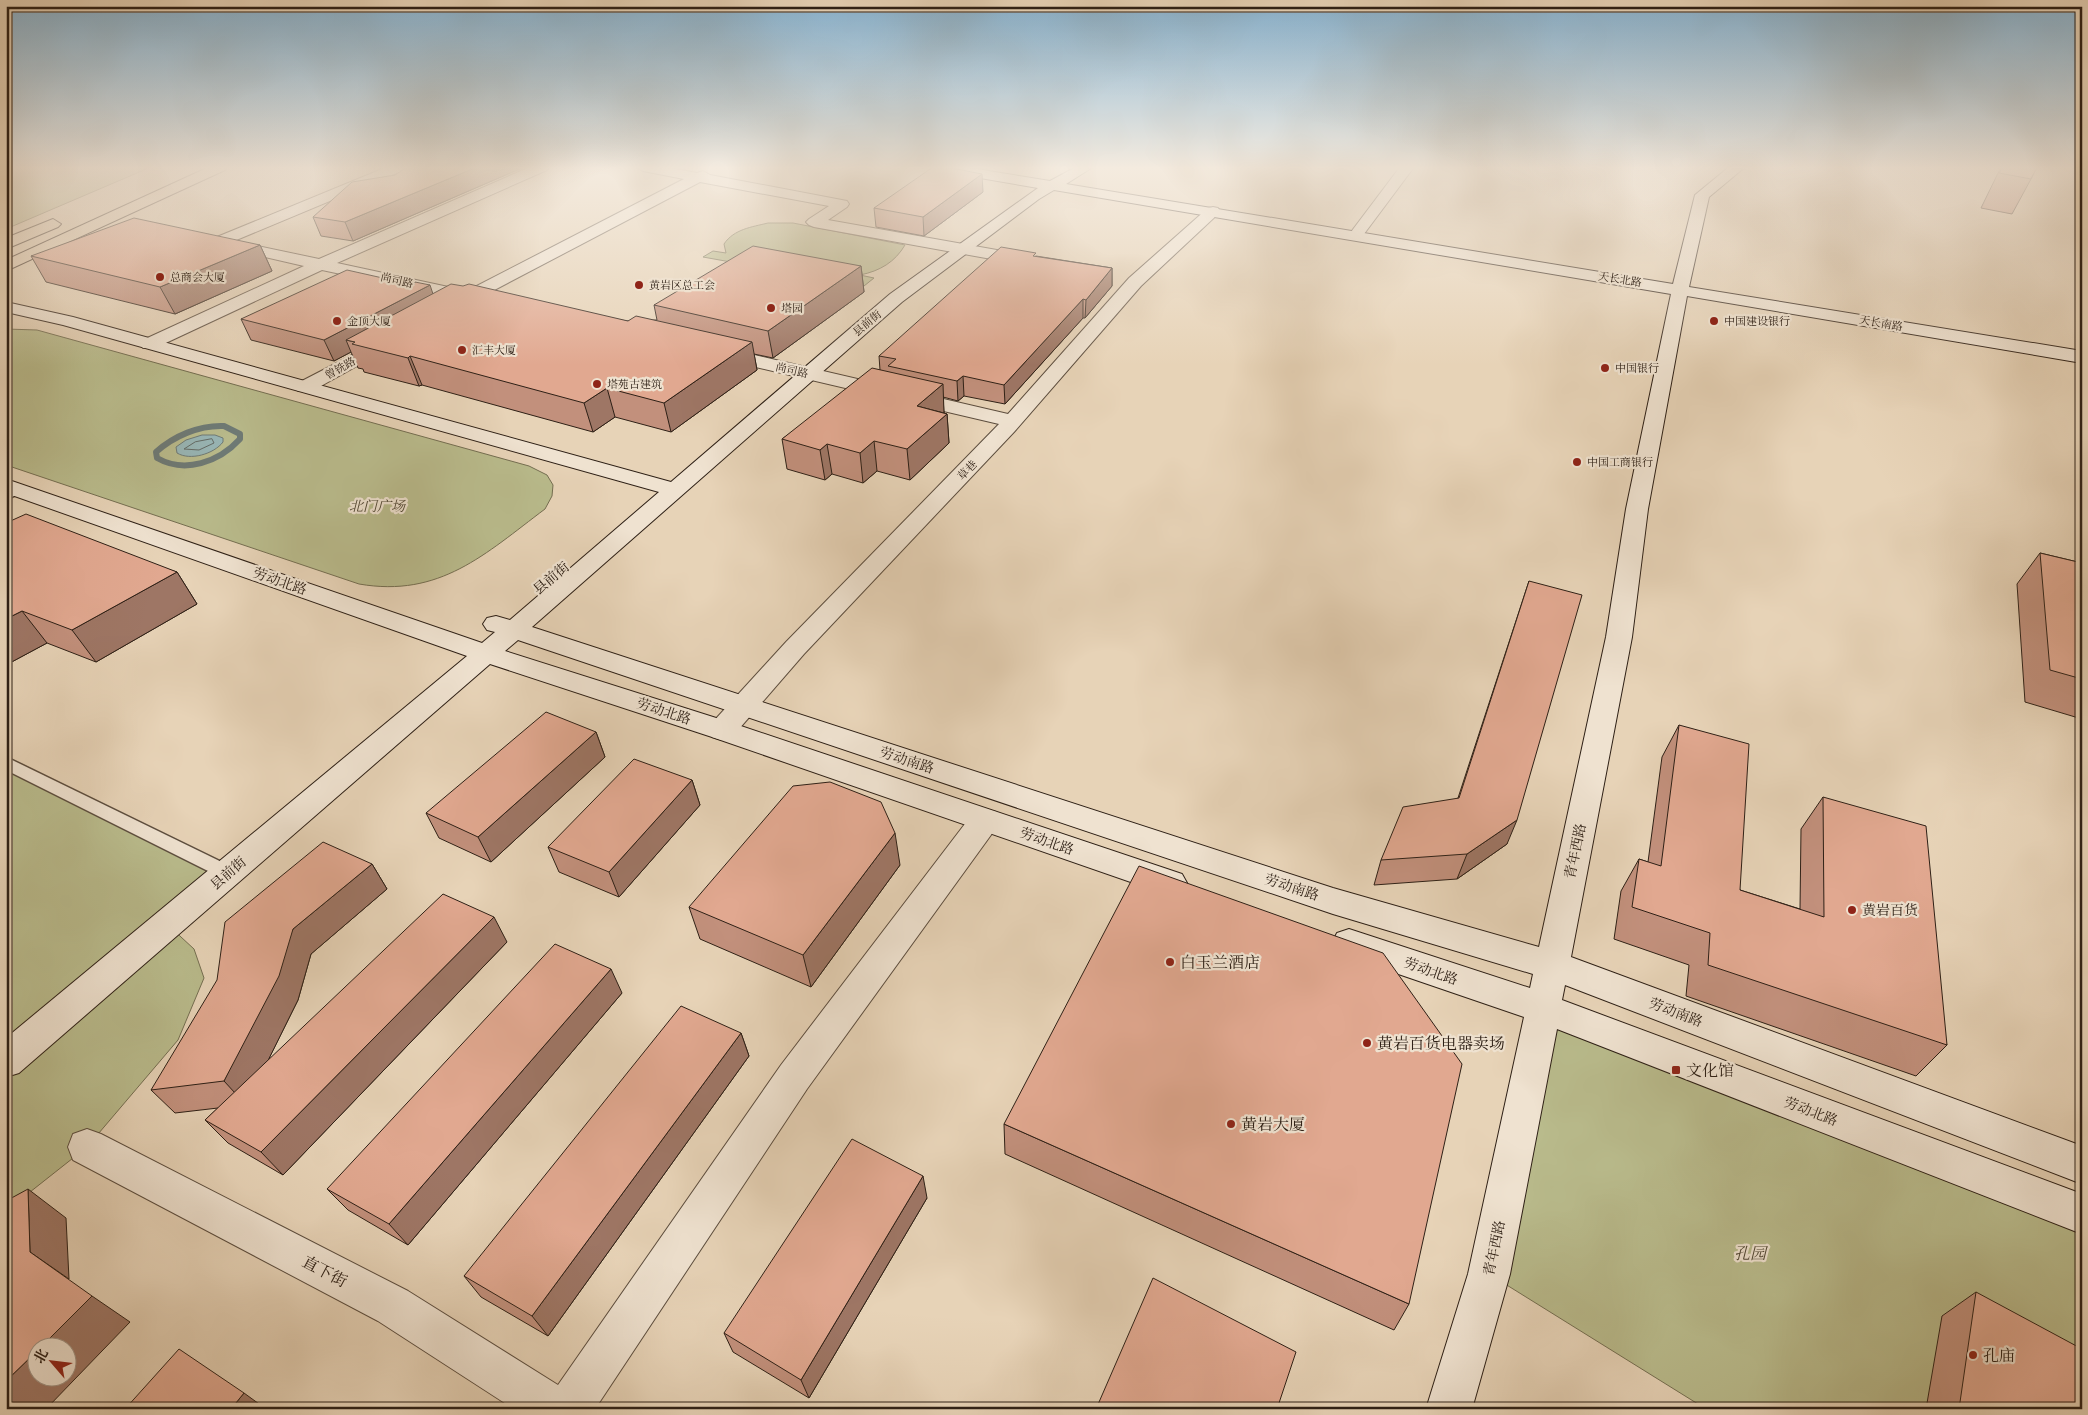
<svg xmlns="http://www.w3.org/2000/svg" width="2088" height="1415" viewBox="0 0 2088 1415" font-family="'Libre Caslon Text','Noto Serif SC',serif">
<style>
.green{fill:#b9bb8c;stroke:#746e51}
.water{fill:#98b6b6;stroke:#6e7a76}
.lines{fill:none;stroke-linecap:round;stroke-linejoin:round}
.shore{stroke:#636b66;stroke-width:1}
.stream{stroke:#6e7a76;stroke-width:6}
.lane-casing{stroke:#5c4d3e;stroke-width:3}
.street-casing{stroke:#5c4d3e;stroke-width:2}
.secondary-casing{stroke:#2e2016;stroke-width:2}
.primary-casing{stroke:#2e2016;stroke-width:2}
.lane{fill:#efe2d0;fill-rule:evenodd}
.street{fill:#efe2d0;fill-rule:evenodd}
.secondary{fill:#efe2d0;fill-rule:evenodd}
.primary{fill:#e7d3b7;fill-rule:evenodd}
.wall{fill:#c2907c;stroke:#2e2016}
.shaded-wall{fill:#9e7665;stroke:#2e2016}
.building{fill:#e1a890;stroke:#2e2016}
.poi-dot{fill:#8f2418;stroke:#efe2d0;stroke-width:2}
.labels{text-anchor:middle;stroke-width:4.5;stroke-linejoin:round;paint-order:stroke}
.far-poi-label{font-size:11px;fill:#2e2016;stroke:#efe2d0;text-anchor:start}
.far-street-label{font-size:11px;fill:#2e2016;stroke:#efe2d0}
.park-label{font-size:14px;font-style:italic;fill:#514734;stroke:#efe2d0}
.street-label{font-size:14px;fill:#2e2016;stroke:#efe2d0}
.poi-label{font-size:14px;fill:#2e2016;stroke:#efe2d0;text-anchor:start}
.near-poi-label{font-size:16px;fill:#2e2016;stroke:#efe2d0;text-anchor:start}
.near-park-label{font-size:16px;font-style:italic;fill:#514734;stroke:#efe2d0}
.near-street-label{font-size:16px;fill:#2e2016;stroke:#efe2d0}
</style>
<rect width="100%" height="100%" fill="#e7d3b7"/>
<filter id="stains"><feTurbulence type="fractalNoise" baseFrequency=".004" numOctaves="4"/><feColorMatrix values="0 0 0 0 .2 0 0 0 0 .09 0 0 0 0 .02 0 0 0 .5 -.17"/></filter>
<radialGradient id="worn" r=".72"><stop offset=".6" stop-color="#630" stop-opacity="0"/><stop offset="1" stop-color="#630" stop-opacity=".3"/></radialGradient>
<g class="green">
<path d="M13,167h138l-145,62v-59z"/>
<path d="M768,223h25l112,22c-10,17 -25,26 -45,30l14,3 -10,8 -161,-29 10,-6 13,2 -2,-9c10,-15 28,-17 44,-21z"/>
<path d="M6,329l31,1 492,136 18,9 6,10 -1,11 -7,13c-60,45 -105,89 -186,75l-353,-119z"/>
<path d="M6,763l222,110 -60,52 26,24 10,29 -26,62 -91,107 -81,64z"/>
<path d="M1543,1008l539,206v195h-376l-217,-135z"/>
</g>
<path class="water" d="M202,435h13l8,3v4c-9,12 -33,19 -46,11l-1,-6 10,-7z"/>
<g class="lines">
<path class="shore" d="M212,439l2,4 -15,7 -15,-1 11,-7z"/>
<path class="stream" d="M224,426l16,8v5c-21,23 -55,35 -83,19l-1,-6c18,-16 43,-27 68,-26z"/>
<defs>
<g id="lane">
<path d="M18,487l6,4 -18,9v-8z"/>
<path d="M6,757l228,111 3,5 -3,5 -6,2 -6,-2 -216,-108z"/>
</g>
<g id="street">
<path d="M387,167h19l-2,3 -170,71 85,18 211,-92h19l-2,3 -210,93 130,28 217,-112 -41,-8 -7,-4h29l32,6 6,-2 7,4 137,26 2,3 -2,3 -19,13 202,36 8,5 -8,5 -216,-39 -5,-2 -3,-3 3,-3 20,-13 -129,-24 -217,114 2,2 -3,4c-9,2 -22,7 -31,5l-3,-4 5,-5 -131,-28 -167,78h-12l-3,-4 3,-4 161,-74 -92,-21 -2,-3 2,-3z"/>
<path d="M1400,167h14l-53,71h-10l-3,-3 3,-3z"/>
<path d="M1213,207l5,1 2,3 -2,3 -77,72 -127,146 -210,222 -72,83 -10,3 -10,-3 -4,-7 4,-7 74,-81 213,-218 -286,-67 -2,-4 2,-4 7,-2 288,67 121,-136 79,-70z"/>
<path d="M387,337l6,1 3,4 -3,4 -81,45h-14l-3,-4 3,-4z"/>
<path d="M985,809l11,3 4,8 -4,8 -189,261 -212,320h-81l-136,-88 -305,-161 -5,-13 5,-13 14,-5 14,5 307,157 150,94 223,-320 193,-253z"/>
</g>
<path id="secondary" d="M932,167h32l86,14 26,-14h17l-27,17 607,100 22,-89 34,-28h16l-36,30 -20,90 393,64v12l-395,-67 -39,213 -16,128 -61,320 511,189v38l-517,-199 -3,15 520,194v40l-525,-205 -47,245 -38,135h-46l42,-135 56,-257 -187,-64 -5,-10 5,-10 12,-4 181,59 3,-14 -200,-60 -815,-274 -13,11 227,72 450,151 5,9 -5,9 -11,4 -459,-159 -222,-73 -471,409 -13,4v-39l461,-382 -461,-163v-14l476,164 13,-11 -8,-2 -4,-6 4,-6 9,-2 14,4 149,-128 -596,-167 -57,-13v-10l67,15 598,165 219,-188 148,-106 -99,-17zM1054,190l617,104 -45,215 -20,128 -67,310 -206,-59 -801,-261 370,-325 137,-103z"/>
<g id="primary">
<path d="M209,167h18l-2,3 -219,101v-11z"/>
<path d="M53,219l8,5 -3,3 -52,22v-11z"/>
</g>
</defs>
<use href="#lane" class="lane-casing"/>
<use href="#street" class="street-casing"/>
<use href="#secondary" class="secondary-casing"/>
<use href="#primary" class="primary-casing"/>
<use href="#lane" class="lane"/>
<use href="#street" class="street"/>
<use href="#secondary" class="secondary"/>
<use href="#primary" class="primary"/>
</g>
<g class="wall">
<path d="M412,167h112l-171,74 -32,-5 -8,-19 82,-42z"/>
<path d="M2001,167h36l-6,12 -19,35 -31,-6z"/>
<path d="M983,192l-59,44 -48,-9 -2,-19z"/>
<path d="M260,245l12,26 -97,43 -129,-32 -15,-26z"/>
<path d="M1036,256l76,12v18l-27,32h-2l-78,86 -41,-8 -6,5 -15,-4 1,16 3,1 2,29 -39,37 -33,-9 -14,12 -31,-9 -7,6 -38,-11 -5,-30 98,-69 -1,-14z"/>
<path d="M861,266l3,26 -91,66 -19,-4 3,16 -86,62 -56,-15 -22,15 -171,-47 -3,1 -55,-14 -1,-3 -5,-1 -7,-16 -17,9 -83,-21 -10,-21 192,-25 195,27 29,-1 -3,-15z"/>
<path d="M6,523l171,49 20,32 -101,58 -49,-19 -41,22z"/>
<path d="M2040,553l42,10v156l-57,-17 -8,-118z"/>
<path d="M1529,581l-22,263 -50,35 -83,6 7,-25 77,-62z"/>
<path d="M1679,725l61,165 60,19 1,-80 22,-32 124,248 -31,31 -230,-80 3,-31 -75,-26 7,-48 18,-32 9,3 14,-105z"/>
<path d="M596,732l9,25 -114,105 -52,-24 -13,-25z"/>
<path d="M692,780l8,25 -81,92 -60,-25 -11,-25z"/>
<path d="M372,864l15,25 -76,65 -13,46 -30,60 239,-118 -224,233 -55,-32 -23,-23 13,-12 -43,5 -24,-23z"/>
<path d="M900,865l-89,122 -111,-48 -11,-32z"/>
<path d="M622,993l-214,252 -60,-35 -21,-21z"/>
<path d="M741,1033l8,23 -201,280 -67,-39 -17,-21z"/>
<path d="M1004,1124l405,180 -15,26 -389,-176z"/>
<path d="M927,1198l-118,200 -76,-46 -9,-19z"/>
<path d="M1976,1292l106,117h-156l16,-93z"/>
</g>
<g class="shaded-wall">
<path d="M477,167h47l-171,74 -8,-19z"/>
<path d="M982,174l1,18 -59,44 -1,-19z"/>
<path d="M260,245l12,26 -97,43 -15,-27z"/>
<path d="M861,266l3,26 -91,66 -5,-27z"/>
<path d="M1112,268v18l-27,32 1,-18z"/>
<path d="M430,285l7,21 -82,36 -9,-2 5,12 -17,9 -10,-21z"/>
<path d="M1083,299v19l-78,86 -1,-19z"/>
<path d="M752,342l5,28 -86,62 -7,-29z"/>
<path d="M410,356l12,29 -3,1 -11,-28z"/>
<path d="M963,376l1,20 -6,5 -1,-20z"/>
<path d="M943,384l1,29 -27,-7z"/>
<path d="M607,388l8,29 -22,15 -9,-29z"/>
<path d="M947,414l2,29 -39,37 -3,-31z"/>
<path d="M874,441l3,30 -14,12 -3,-30z"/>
<path d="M827,444l5,30 -7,6 -5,-30z"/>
<path d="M177,572l20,32 -101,58 -24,-32z"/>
<path d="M22,611l25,32 -41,22v-46z"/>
<path d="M596,732l9,25 -114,105 -13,-25z"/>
<path d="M692,780l8,25 -81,92 -10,-25z"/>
<path d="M1517,820l-10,24 -50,35 10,-25z"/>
<path d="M895,833l5,32 -89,122 -8,-32z"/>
<path d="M372,864l15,25 -76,65 -13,46 -52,105 -22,-24 69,-152z"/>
<path d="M494,917l13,25 -224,233 -22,-23z"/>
<path d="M611,969l11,24 -214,252 -19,-21z"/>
<path d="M741,1033l8,23 -201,280 -16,-20z"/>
<path d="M923,1176l4,22 -118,200 -8,-18z"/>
<path d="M28,1189l38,29 3,61 -39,-27z"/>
<path d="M92,1296l38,26 -84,87h-40v-28l32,-31v28h30v-30h-28z"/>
<path d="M244,1393l22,16h-35z"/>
</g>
<g class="building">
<path d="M412,167h65l-132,55 -32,-5 39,-35 43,-7 9,-6z"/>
<path d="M933,167h13l36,7 -59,43 -49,-9z"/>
<path d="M2003,167h34l-6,12 -32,-6z"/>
<path d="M134,218l126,27 -100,42 -129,-31z"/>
<path d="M753,246l108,20 -93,65 -114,-26z"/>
<path d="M1001,247l35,6 -3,3 79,12 -26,32 -3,-1 -79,86 -41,-9 -6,5 -69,-15 8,-7 -17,-3z"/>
<path d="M347,270l67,15 1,-3 15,3 -106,55 -83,-21z"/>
<path d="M451,284l12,2 6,-2 159,37 8,-5 116,26 -88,61 -57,-15 -23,15 -174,-47 -2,2 -56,-14 3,-2 -9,-2z"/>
<path d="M872,368l71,16 -26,22 30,8 -40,35 -33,-8 -14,12 -33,-9 -7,6 -38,-11z"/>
<path d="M26,514l151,58 -105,58 -50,-19 -16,8v-96z"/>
<path d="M2040,553l42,10v116l-32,-9z"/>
<path d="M1529,581l53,14 -65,225 -50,34 -86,6 22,-53 56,-9z"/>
<path d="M546,712l50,20 -118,105 -52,-24z"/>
<path d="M1679,725l70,19 -9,146 84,27 -1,-120 103,29 21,219 -239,-80 2,-32 -78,-26 7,-48 22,7z"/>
<path d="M634,759l58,21 -83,92 -61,-25z"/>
<path d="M830,782l51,20 14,31 -92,122 -114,-48 104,-121z"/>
<path d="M323,842l49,22 -79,65 -14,47 -55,105 -73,9 66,-110 8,-58z"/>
<path d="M1139,866l244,87 79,111 -53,240 -405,-180z"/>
<path d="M443,894l51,23 -233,235 -56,-32z"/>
<path d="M555,944l56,25 -222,255 -62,-35z"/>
<path d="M681,1006l60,27 -209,283 -68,-40z"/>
<path d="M852,1139l71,37 -122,204 -77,-47z"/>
<path d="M28,1189l2,63 62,44 -52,52h-2v2l-32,31v-180z"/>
<path d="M1153,1278l143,74 -19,57h-181z"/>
<path d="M1976,1292l106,57v60h-123z"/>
<path d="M179,1349l65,44 -13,16h-106z"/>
</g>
<linearGradient id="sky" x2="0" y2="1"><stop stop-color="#88b5d4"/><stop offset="0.46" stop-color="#f4ebdf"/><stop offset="1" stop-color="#f4ebdf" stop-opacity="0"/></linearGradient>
<rect width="2088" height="365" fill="url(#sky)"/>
<g class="poi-dot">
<circle cx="160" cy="277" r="5"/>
<circle cx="639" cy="285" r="5"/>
<circle cx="771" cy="308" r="5"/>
<circle cx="337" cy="321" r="5"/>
<circle cx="1714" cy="321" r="5"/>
<circle cx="462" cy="350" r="5"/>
<circle cx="1605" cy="368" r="5"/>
<circle cx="597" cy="384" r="5"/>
<circle cx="1577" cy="462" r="5"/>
<circle cx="1852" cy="910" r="5"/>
<circle cx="1170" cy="962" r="5"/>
<circle cx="1367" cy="1043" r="5"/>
<rect x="1671" y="1065" width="10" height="10" rx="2.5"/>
<circle cx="1231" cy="1124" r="5"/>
<circle cx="1973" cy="1355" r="5"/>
</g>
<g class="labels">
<g class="far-poi-label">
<text x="170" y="281">总商会大厦</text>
<text x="649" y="289">黄岩区总工会</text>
<text x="781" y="312">塔园</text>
<text x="347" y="325">金顶大厦</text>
<text x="1724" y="325">中国建设银行</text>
<text x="472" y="354">汇丰大厦</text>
<text x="1615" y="372">中国银行</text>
<text x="607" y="388">塔苑古建筑</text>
<text x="1587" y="466">中国工商银行</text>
</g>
<g class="far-street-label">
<text transform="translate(1620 279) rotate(9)" y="4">天长北路</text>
<text transform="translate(397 280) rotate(13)" y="4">尚司路</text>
<text transform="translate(867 323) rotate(-40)" y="4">县前街</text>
<text transform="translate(1881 323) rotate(10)" y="4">天长南路</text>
<text transform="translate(340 368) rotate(-29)" y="4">曾铣路</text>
<text transform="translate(792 370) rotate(13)" y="4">尚司路</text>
<text transform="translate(967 470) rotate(-46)" y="4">草巷</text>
</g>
<g class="park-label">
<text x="377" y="511">北门广场</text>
</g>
<g class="street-label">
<text transform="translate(551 578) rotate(-40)" y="5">县前街</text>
<text transform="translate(280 581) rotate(19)" y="5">劳动北路</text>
<text transform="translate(664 711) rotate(18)" y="5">劳动北路</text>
<text transform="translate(907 760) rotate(18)" y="5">劳动南路</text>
<text transform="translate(1047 841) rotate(19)" y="5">劳动北路</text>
<text transform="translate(1575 851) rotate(-78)" y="5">青年西路</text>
<text transform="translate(228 873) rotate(-41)" y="5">县前街</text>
<text transform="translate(1292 887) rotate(18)" y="5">劳动南路</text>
<text transform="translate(1431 971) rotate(19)" y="5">劳动北路</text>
<text transform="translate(1676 1012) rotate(21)" y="5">劳动南路</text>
<text transform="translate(1811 1111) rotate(21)" y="5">劳动北路</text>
<text transform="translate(1494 1248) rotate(-78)" y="5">青年西路</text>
</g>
<g class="poi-label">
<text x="1862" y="915">黄岩百货</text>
</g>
<g class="near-poi-label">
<text x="1180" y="968">白玉兰酒店</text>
<text x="1377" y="1049">黄岩百货电器卖场</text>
<text x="1686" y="1076">文化馆</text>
<text x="1241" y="1130">黄岩大厦</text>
<text x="1983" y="1361">孔庙</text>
</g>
<g class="near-park-label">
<text x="1750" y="1259">孔园</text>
</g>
<g class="near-street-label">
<text transform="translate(325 1271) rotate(28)" y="6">直下街</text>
</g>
</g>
<rect width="2088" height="1415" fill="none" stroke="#e7d3b7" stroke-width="25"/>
<rect x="8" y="8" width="2073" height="1400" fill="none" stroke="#2e2016" stroke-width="2.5"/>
<rect x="12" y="12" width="2063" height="1390" fill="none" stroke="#2e2016"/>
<g transform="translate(52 1362) rotate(298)"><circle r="24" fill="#efe2d0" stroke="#a29486"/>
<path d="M0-4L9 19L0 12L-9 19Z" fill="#8f2418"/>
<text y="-8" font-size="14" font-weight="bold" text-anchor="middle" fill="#2e2016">北</text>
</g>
<rect width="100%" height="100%" filter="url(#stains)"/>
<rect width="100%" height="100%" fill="url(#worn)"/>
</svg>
